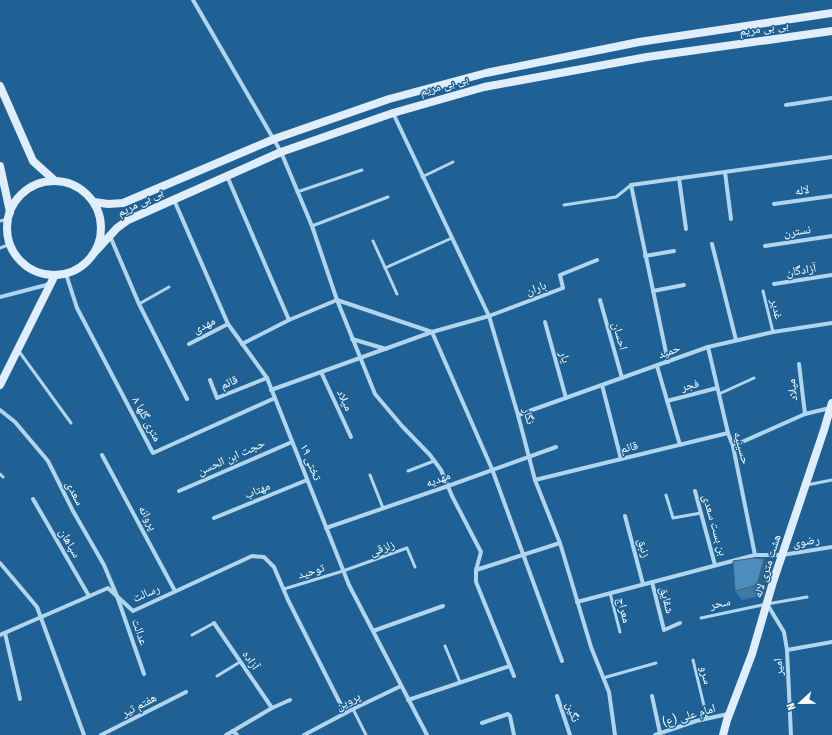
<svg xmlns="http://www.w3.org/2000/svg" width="832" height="735" viewBox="0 0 832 735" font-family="'Fira Sans Condensed','Noto Naskh Arabic',sans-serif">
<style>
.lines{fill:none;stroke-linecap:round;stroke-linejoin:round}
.lane{stroke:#b2d5ee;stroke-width:3}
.street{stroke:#b2d5ee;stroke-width:4}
.secondary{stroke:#dfeefa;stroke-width:8}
.wall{fill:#4179a3}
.shaded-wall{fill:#356384}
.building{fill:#4c8dbd;stroke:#356384}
.labels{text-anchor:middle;stroke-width:3;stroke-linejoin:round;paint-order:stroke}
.street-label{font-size:12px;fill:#fff;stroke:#1f6194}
</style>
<rect width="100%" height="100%" fill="#1f6194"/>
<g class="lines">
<g class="lane">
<path d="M422,177l31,-15"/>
<path d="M297,192l65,-22"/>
<path d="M564,205l52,-8 15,-12"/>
<path d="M0,221l8,-2"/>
<path d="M312,226l76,-29"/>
<path d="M373,241l24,53"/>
<path d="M0,248l10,-4"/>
<path d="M385,268l67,-30"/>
<path d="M763,291l10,41"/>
<path d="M139,304l30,-17"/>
<path d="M18,350l53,73"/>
<path d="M719,394l35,-16"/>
<path d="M408,471l26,-10"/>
<path d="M0,474l3,3"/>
<path d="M370,475l13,33"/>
<path d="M807,485l25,-5"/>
<path d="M666,495l7,23 28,-5"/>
<path d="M284,589l59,-18 64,-23 8,19"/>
<path d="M610,593l10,39"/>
<path d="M701,618l66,-14 40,-7"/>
<path d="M192,635l22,-12"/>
<path d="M445,646l15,36"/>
<path d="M693,660l14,58"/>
<path d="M217,676l23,-14"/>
<path d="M603,678l53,-15"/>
<path d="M353,709l13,26"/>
</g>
<g class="street">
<path d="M193,0l88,152 31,74 25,74 38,94 27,32 28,29 11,15 11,26 29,56 -5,18v12l38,94"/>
<path d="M786,105l46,-7"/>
<path d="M393,113l96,203 29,99 17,65 25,63 31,104 18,45 6,43"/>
<path d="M725,172l6,47"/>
<path d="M227,176l62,144"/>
<path d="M679,178l7,51"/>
<path d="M174,200l54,124 39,54 82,207 78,150"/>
<path d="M774,204l58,-8"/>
<path d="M110,236l29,68 48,95"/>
<path d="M712,244l24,96"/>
<path d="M765,246l67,-10"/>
<path d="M645,256l29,-5"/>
<path d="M66,274l11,34 76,145 122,-55"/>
<path d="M774,284l58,-9"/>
<path d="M653,291l31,-6"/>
<path d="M0,297l50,-13"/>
<path d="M600,300l22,78"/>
<path d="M545,322l21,76"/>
<path d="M352,339l34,10"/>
<path d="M189,344l39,-20"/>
<path d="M242,344l47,-24 48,-20 95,32 60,137 70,192"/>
<path d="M708,347l20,86 5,13 22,109"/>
<path d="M668,362l-37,-177 201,-28"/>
<path d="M799,364l6,50"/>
<path d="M657,366l23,79"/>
<path d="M321,372l30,65"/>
<path d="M210,380l7,18 50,-20"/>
<path d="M602,385l19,74"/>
<path d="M271,390l161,-58 57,-16 74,-28 -3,-13 37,-15"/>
<path d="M667,401l50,-13"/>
<path d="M0,410l15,12 33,39 25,50 31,54 13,31 27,78"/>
<path d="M518,415l190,-68 65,-15 59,-9"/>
<path d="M733,446l72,-32 25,-6"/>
<path d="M102,455l73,136"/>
<path d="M535,480l193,-47"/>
<path d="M179,491l113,-49"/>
<path d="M695,491l20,74"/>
<path d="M33,499l56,97"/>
<path d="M625,516l18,68"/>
<path d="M214,518l93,-38"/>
<path d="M326,528l122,-42 108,-39"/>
<path d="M0,563l37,44 47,128"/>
<path d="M476,570l84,-27"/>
<path d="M652,582l12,48 16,-7"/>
<path d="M577,602l178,-47h27l50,-8"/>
<path d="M767,604l17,28 3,18 4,85"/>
<path d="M214,623l58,85"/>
<path d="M373,631l70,-25"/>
<path d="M5,633l15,66"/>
<path d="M0,635l108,-47 25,23 119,-55 12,1 10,10 14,33 57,113"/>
<path d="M787,650l45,-8"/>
<path d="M557,696l13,39"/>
<path d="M652,696l8,37"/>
<path d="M408,700l102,-34"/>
<path d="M482,723l26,-9 2,2 4,19"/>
<path d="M233,731l39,-23 18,-8"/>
<path d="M101,735l85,-43"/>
<path d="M226,735l7,-4 4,4"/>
<path d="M304,735l49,-26 48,-23"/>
<path d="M655,735l41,-14 32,-7"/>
</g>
<g class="secondary">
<path d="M0,86l33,75 21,19"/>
<path d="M0,166l10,46"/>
<circle cx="54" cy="228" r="47"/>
<path d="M94,202l14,2 15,-1 151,-64 115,-40 97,-26 153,-31 193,-29"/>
<path d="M94,253l23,-25 11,-8 153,-68 112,-39 91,-26 163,-30 185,-26"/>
<path d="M0,385l55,-110"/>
<path d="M723,735l4,-15 25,-66 21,-72 51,-152 8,-27"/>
</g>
</g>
<path class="wall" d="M771,568l-7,27 -22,5 -7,-9z"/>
<path class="shaded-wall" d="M764,559l7,9 -7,27 -7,-10z"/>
<path class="building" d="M754,558l10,1 -7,26 -22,6 -2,-30z"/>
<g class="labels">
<g class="street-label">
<text transform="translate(764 28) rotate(-8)" y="4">بی بی مریم</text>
<text transform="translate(444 85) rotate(-16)" y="4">بی بی مریم</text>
<text transform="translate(802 190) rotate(-8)" y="4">لاله</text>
<text transform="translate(140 202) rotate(-27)" y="4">بی بی مریم</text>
<text transform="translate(797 231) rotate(-8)" y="4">نسترن</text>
<text transform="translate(801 270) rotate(-9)" y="4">آزادگان</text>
<text transform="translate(536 288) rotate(-20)" y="4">باران</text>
<text transform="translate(777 309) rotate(77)" y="4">غدیر</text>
<text transform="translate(204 325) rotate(-27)" y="4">مهدی</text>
<text transform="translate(620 336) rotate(74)" y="4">احسان</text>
<text transform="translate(669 351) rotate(-20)" y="4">حمید</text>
<text transform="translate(565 357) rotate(74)" y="4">یار</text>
<text transform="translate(229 382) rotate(-23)" y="4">قائم</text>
<text transform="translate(690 385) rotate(-14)" y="4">فجر</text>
<text transform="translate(792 390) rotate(-96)" y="4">میلاد</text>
<text transform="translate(345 400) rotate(65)" y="4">میلاد</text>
<text transform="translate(529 416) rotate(75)" y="4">نگار</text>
<text transform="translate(147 419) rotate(62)" y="4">۸ متری گلها</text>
<text transform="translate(629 447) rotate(-14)" y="4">قائم</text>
<text transform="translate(742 448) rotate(75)" y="4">حسینیه</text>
<text transform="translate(231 457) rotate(-24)" y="4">حجت ابن الحسن</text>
<text transform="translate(311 462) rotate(68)" y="4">تختی ۱۹</text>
<text transform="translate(438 479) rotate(-20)" y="4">مهدیه</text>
<text transform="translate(257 490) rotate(-22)" y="4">مهتاب</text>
<text transform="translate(75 493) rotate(63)" y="4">سعدی</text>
<text transform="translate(148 518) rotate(62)" y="4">پروانه</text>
<text transform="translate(715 525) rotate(74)" y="4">بن بست سعدی</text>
<text transform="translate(806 541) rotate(-9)" y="4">رضوی</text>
<text transform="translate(70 543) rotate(60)" y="4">سپاهان</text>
<text transform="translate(382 548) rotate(-20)" y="4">زلزقی</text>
<text transform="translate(644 548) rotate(75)" y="4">زنبق</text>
<text transform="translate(767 566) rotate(-72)" y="4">هشت متری لاله</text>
<text transform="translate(311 571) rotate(-17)" y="4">توحید</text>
<text transform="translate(146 593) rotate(-23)" y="4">رسالت</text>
<text transform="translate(667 600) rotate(76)" y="4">شقایق</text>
<text transform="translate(720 603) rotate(-12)" y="4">سحر</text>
<text transform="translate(624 610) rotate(76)" y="4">معراج</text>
<text transform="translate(140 632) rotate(71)" y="4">عدالت</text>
<text transform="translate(251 660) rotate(56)" y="4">آزاده</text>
<text transform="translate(778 667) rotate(-93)" y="4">امیر</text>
<text transform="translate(706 675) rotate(76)" y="4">سرو</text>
<text transform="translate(348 701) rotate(-27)" y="4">پروین</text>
<text transform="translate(139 705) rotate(-27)" y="4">هفتم تیر</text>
<text transform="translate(573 712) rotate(71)" y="4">نگین</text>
<text transform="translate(689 715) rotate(-16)" y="4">امام علی (ع)</text>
</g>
</g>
<g transform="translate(800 703) rotate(248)" stroke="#1f6194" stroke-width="3" paint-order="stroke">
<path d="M0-3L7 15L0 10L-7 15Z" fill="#ffffff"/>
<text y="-6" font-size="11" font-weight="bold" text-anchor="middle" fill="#ffffff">N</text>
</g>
</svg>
